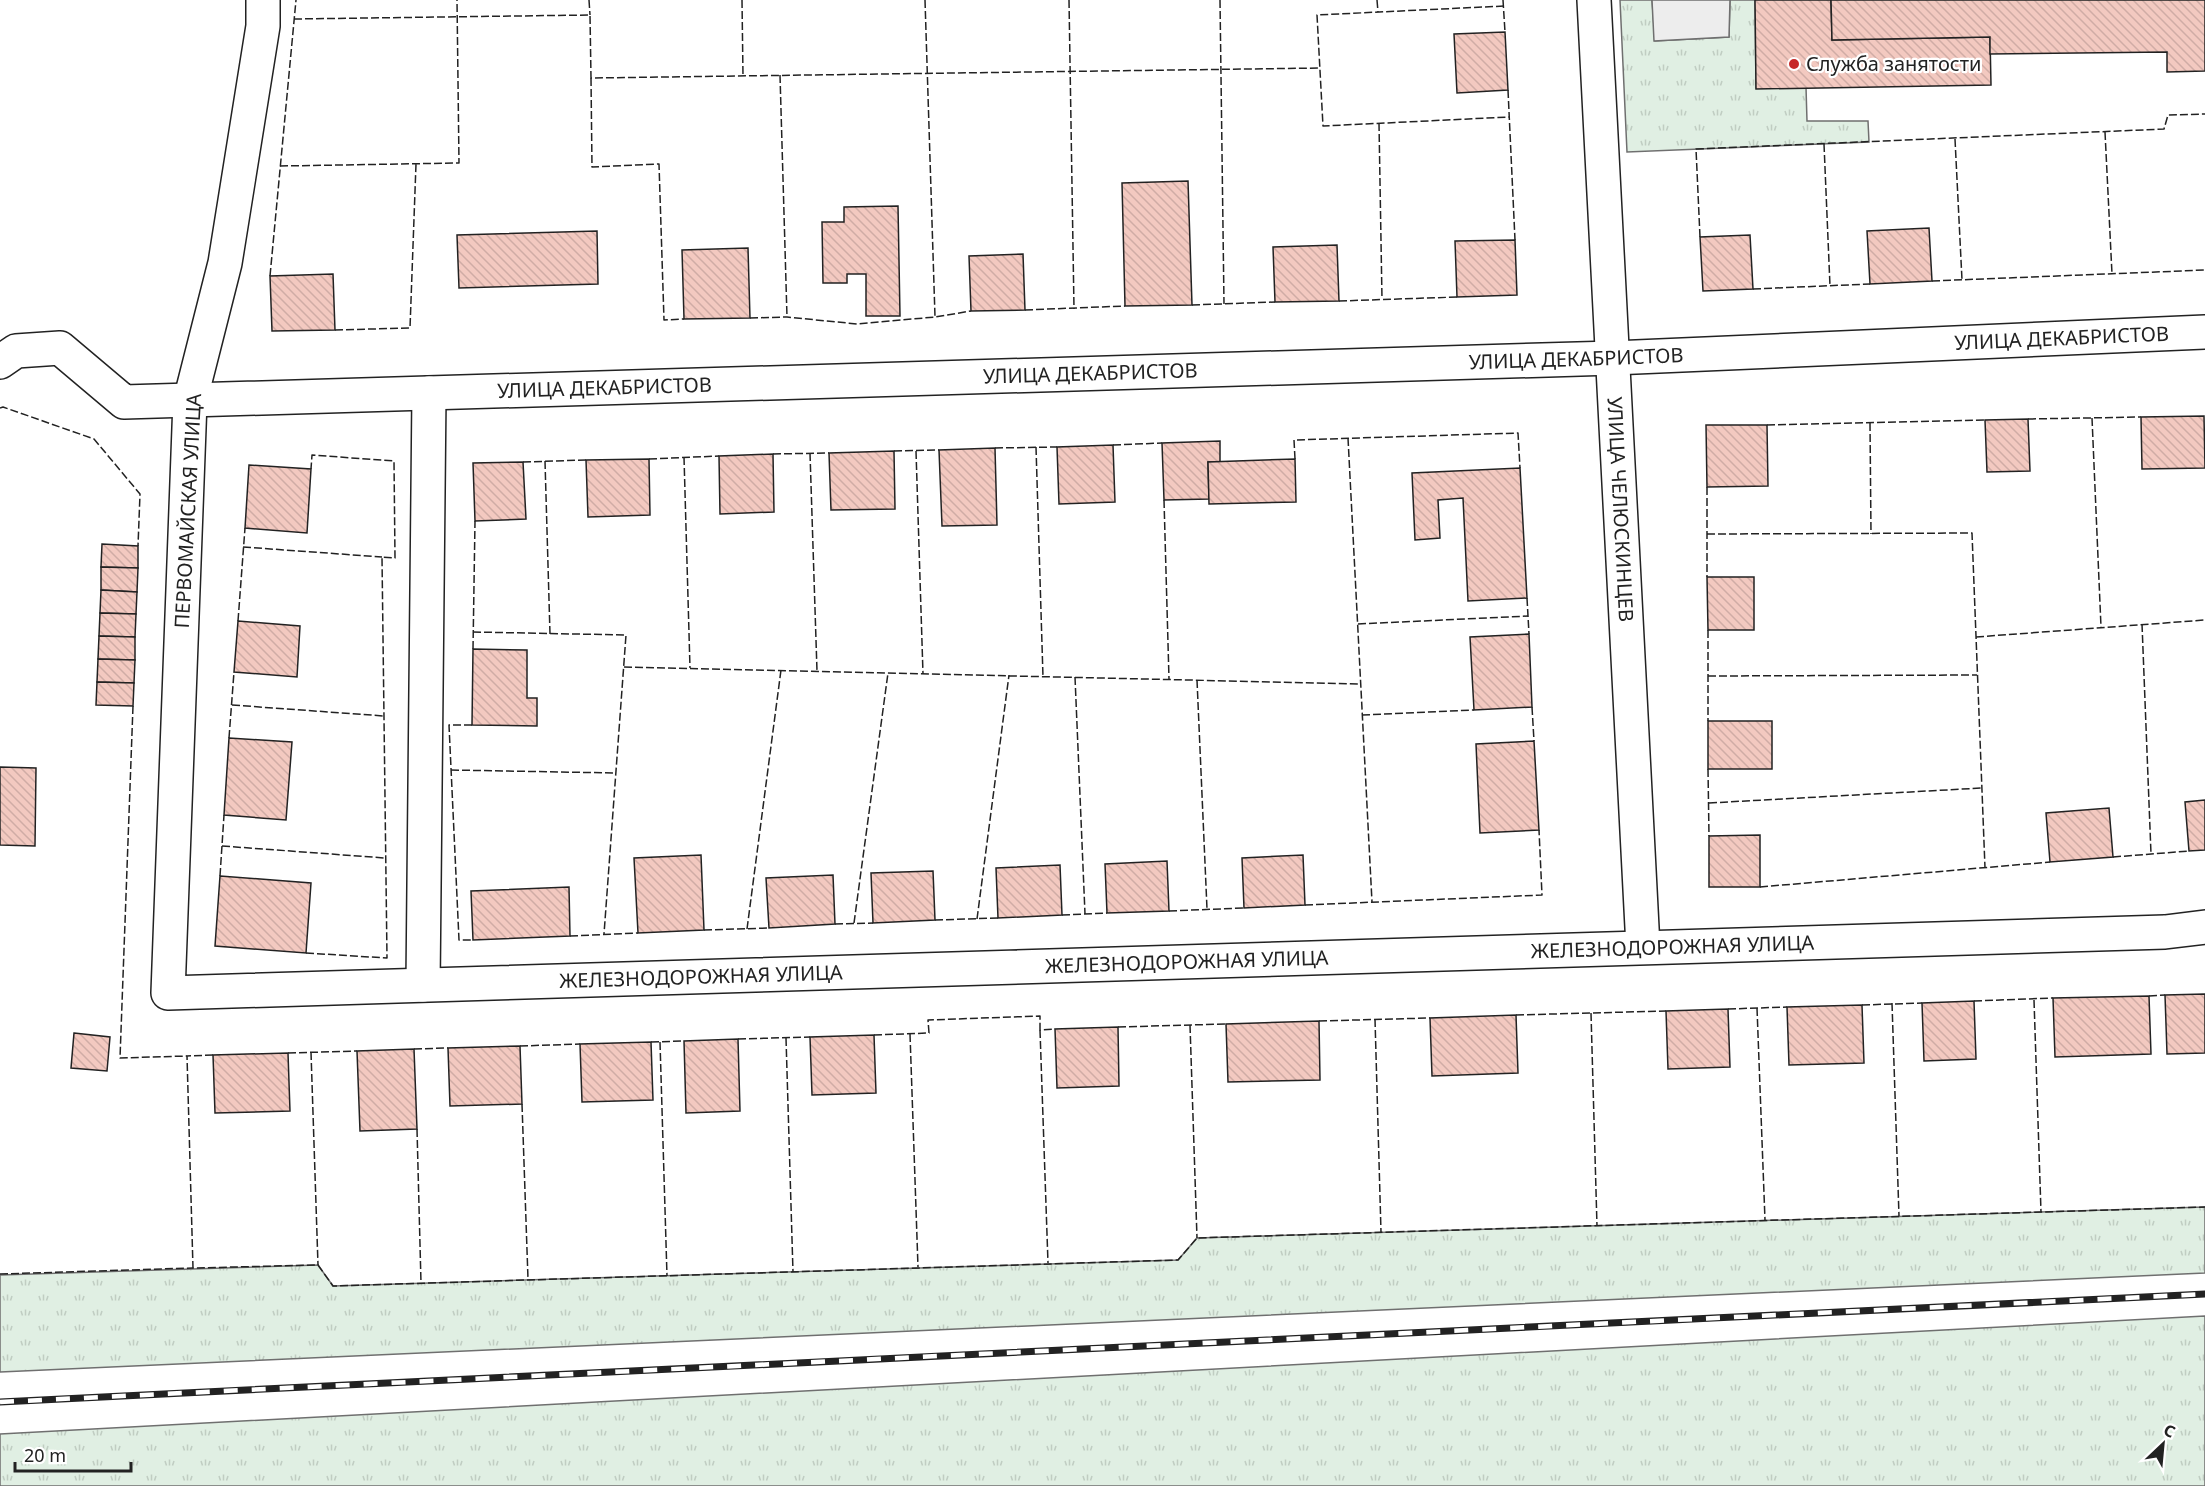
<svg xmlns="http://www.w3.org/2000/svg" width="2205" height="1486" viewBox="0 0 2205 1486" font-family="'Noto Sans',sans-serif">
<style>
.grass{fill:url(#grass-tufts);stroke:#6f6f6f;stroke-width:1.5}
.parking{fill:#ededed;stroke:#6f6f6f;stroke-width:1.5}
.building{fill:url(#building-back-hatch);stroke:#222;stroke-width:1.5}
.lines{fill:none;stroke-linecap:round;stroke-linejoin:round}
.minor-casing{stroke:#222;stroke-width:36}
.minor{stroke:#fff;stroke-width:33}
.rail-casing{stroke:#222;stroke-width:7}
.rail{stroke:#fff;stroke-width:4.5;stroke-dasharray:14;stroke-linecap:butt}
.fence{stroke:#222;stroke-width:1.5;stroke-dasharray:8 3;stroke-linecap:butt}
.poi-dot{fill:#c62828;stroke:#fff;stroke-width:2}
.labels{text-anchor:middle;stroke-width:4.5;stroke-linejoin:round;paint-order:stroke}
.poi-label{font-size:20px;fill:#222;stroke:#fff;text-anchor:start}
.street-label{font-size:20px;fill:#222;stroke:#fff}
</style>
<defs>
<pattern id="grass-tufts" width="24" height="20" patternUnits="userSpaceOnUse" patternTransform="scale(1.5)"><rect width="24" height="20" fill="#e0efe3"/><path d="M3 7l-1-3M5 7V3M7 7l1-3M15 17l-1-3M17 17v-4M19 17l1-3" fill="none" stroke="#c0cdc2"/></pattern>
<pattern id="building-back-hatch" width="6" height="6" patternUnits="userSpaceOnUse" patternTransform="scale(1.5)"><rect width="6" height="6" fill="#f3c9c0"/><path d="M-1 5l2 2M0 0l6 6M5-1l2 2" fill="none" stroke="#d0aca5"/></pattern>
</defs>
<rect width="100%" height="100%" fill="#fff"/>
<g class="grass">
<path d="M1620,0h32l3,41 74,-4 1,-37h25l1,88 50,-1 1,34h61l1,21 -242,10z"/>
<path d="M2205,1207v66l-2205,99v-97l318,-10 15,21 845,-26 19,-22z"/>
<path d="M2205,1316v170h-2205v-52z"/>
</g>
<path class="parking" d="M1652,0h78l-1,37 -75,4z"/>
<g class="building">
<path d="M1755,0h76l1,40 158,-3 1,48 -235,4z"/>
<path d="M1831,0h374v71l-38,1v-20l-177,2v-17l-158,3z"/>
<path d="M1505,32l3,58 -51,3 -3,-59z"/>
<path d="M1188,181l4,124 -67,1 -3,-123z"/>
<path d="M898,206l2,110h-34v-42h-19v9h-24l-1,-61h22v-15z"/>
<path d="M1929,228l3,53 -62,3 -3,-53z"/>
<path d="M597,231l1,53 -139,4 -2,-53z"/>
<path d="M1750,235l3,54 -50,2 -3,-54z"/>
<path d="M1515,240l2,55 -60,2 -2,-56z"/>
<path d="M1337,245l2,56 -64,1 -2,-55z"/>
<path d="M748,248l2,70 -66,1 -2,-69z"/>
<path d="M1023,254l2,56 -54,1 -2,-55z"/>
<path d="M333,274l2,56 -63,1 -2,-55z"/>
<path d="M2204,416l1,52 -63,1 -1,-52z"/>
<path d="M2028,419l2,52 -43,1 -2,-52z"/>
<path d="M1706,425h61l1,61 -61,1z"/>
<path d="M1220,441v21h-12l1,37 -45,1 -2,-57z"/>
<path d="M1113,445l2,57 -56,2 -2,-57z"/>
<path d="M995,448l2,77 -55,1 -3,-76z"/>
<path d="M894,451l1,58 -64,1 -2,-57z"/>
<path d="M773,454l1,58 -54,2 -1,-58z"/>
<path d="M649,459l1,56 -62,2 -2,-57z"/>
<path d="M1295,459l1,43 -87,2 -1,-42z"/>
<path d="M523,462l3,57 -51,2 -2,-58z"/>
<path d="M249,465l62,4 -4,64 -62,-5z"/>
<path d="M1520,468l7,130 -59,3 -5,-103 -25,2 2,38 -25,2 -3,-67z"/>
<path d="M102,544l36,2v22l-37,-1z"/>
<path d="M101,567l37,1 -1,24 -36,-2z"/>
<path d="M1707,577h47v53h-46z"/>
<path d="M101,590l36,2 -1,22 -36,-1z"/>
<path d="M100,613l36,1 -1,23 -36,-1z"/>
<path d="M238,621l62,5 -3,51 -63,-5z"/>
<path d="M1529,634l3,73 -58,3 -4,-73z"/>
<path d="M99,636l36,1v23l-37,-1z"/>
<path d="M473,649l54,1v48h10v28l-65,-1z"/>
<path d="M98,659l37,1 -1,23 -37,-1z"/>
<path d="M97,682l37,1 -1,23 -37,-1z"/>
<rect x="1708" y="721" width="64" height="48"/>
<path d="M229,738l63,4 -6,78 -62,-5z"/>
<path d="M1534,741l5,89 -59,3 -4,-89z"/>
<path d="M0,767l36,1 -1,78 -35,-1z"/>
<path d="M2205,800v50l-16,1 -4,-49z"/>
<path d="M2109,808l4,49 -63,5 -4,-49z"/>
<path d="M1760,835v52h-51v-51z"/>
<path d="M701,855l3,75 -66,3 -4,-75z"/>
<path d="M1303,855l2,50 -61,3 -2,-50z"/>
<path d="M1167,861l2,50 -62,2 -2,-49z"/>
<path d="M1060,865l2,50 -64,3 -2,-50z"/>
<path d="M933,871l2,49 -62,3 -2,-50z"/>
<path d="M833,875l2,49 -66,4 -3,-50z"/>
<path d="M220,876l91,7 -5,70 -91,-7z"/>
<path d="M569,887l1,49 -97,4 -2,-49z"/>
<path d="M2205,994v59l-38,1 -2,-59z"/>
<path d="M2149,996l2,58 -96,3 -2,-59z"/>
<path d="M1974,1001l2,58 -52,2 -2,-58z"/>
<path d="M1862,1005l2,58 -75,2 -2,-58z"/>
<path d="M1728,1009l2,58 -62,2 -2,-58z"/>
<path d="M1516,1015l2,58 -86,3 -2,-58z"/>
<path d="M1319,1021l1,59 -92,2 -2,-58z"/>
<path d="M1118,1027l1,59 -62,2 -2,-59z"/>
<path d="M74,1033l36,4 -3,34 -36,-3z"/>
<path d="M874,1035l2,58 -64,2 -2,-58z"/>
<path d="M738,1039l2,72 -54,2 -2,-72z"/>
<path d="M651,1042l2,58 -71,2 -2,-58z"/>
<path d="M520,1046l2,58 -72,2 -2,-58z"/>
<path d="M414,1049l3,80 -57,2 -3,-80z"/>
<path d="M288,1053l2,58 -75,2 -2,-58z"/>
</g>
<g class="lines">
<defs>
<g id="minor">
<path id="s1" d="M263,0v26l-38,237 -35,138 -22,592 1997,-61 40,-5"/>
<path id="s2" d="M1594,0l49,947"/>
<path id="s3" d="M0,362l16,-11 44,-3 64,54 1489,-44 592,-26"/>
<path d="M423,985l6,-592"/>
</g>
</defs>
<use href="#minor" class="minor-casing"/>
<use href="#minor" class="minor"/>
<defs>
<path id="rail" d="M0,1402l2205,-108"/>
</defs>
<use href="#rail" class="rail-casing"/>
<use href="#rail" class="rail"/>
<g class="fence">
<path d="M589,0l1,15"/>
<path d="M742,0l1,76"/>
<path d="M925,0l10,317"/>
<path d="M1069,0l5,309"/>
<path d="M1220,0l4,304"/>
<path d="M1377,0l1,12"/>
<path d="M1503,0l2,32"/>
<path d="M1504,6l-187,9 6,111 186,-9"/>
<path d="M294,19l296,-4 1,63 729,-10"/>
<path d="M780,75l7,242"/>
<path d="M591,78l1,89 67,-3 5,156 20,-1"/>
<path d="M1508,90l7,150"/>
<path d="M1379,123l3,176"/>
<path d="M2105,132l7,142"/>
<path d="M1955,139l7,141"/>
<path d="M1824,144l6,142"/>
<path d="M280,166l179,-3 -2,-163"/>
<path d="M1700,237l-4,-88 468,-20 4,-14 37,-1"/>
<path d="M270,276l26,-276"/>
<path d="M1932,281l273,-11"/>
<path d="M1753,289l117,-5"/>
<path d="M1339,301l118,-4"/>
<path d="M1192,305l83,-3"/>
<path d="M1025,310l100,-4"/>
<path d="M750,318l37,-1 70,7 78,-7 36,-6"/>
<path d="M335,330l75,-2 6,-164"/>
<path d="M0,408l3,-1 91,32 46,55 -2,52"/>
<path d="M2092,418l9,209"/>
<path d="M2028,419l113,-2"/>
<path d="M1870,423l1,111"/>
<path d="M1767,425l218,-5"/>
<path d="M1348,438l24,464"/>
<path d="M1113,445l49,-2"/>
<path d="M1036,447l7,230"/>
<path d="M995,448l62,-1"/>
<path d="M894,451l45,-1"/>
<path d="M916,451l7,223"/>
<path d="M810,453l7,218"/>
<path d="M773,454l56,-1"/>
<path d="M684,457l6,211"/>
<path d="M649,459l70,-3"/>
<path d="M1295,459l-1,-19 224,-7 2,35"/>
<path d="M545,461l5,173"/>
<path d="M523,462l63,-2"/>
<path d="M1707,487v90"/>
<path d="M1164,500l5,179"/>
<path d="M1707,534l265,-1 13,335"/>
<path d="M243,547l139,10"/>
<path d="M1527,598l2,36"/>
<path d="M238,621l7,-93"/>
<path d="M1358,624l170,-8"/>
<path d="M2142,624l9,230"/>
<path d="M1708,630v91"/>
<path d="M473,632l153,3 -22,299"/>
<path d="M1976,637l229,-17"/>
<path d="M473,649l2,-128"/>
<path d="M624,667l737,17"/>
<path d="M1708,676l269,-1"/>
<path d="M1075,677l10,237"/>
<path d="M1197,680l10,229"/>
<path d="M232,705l152,11"/>
<path d="M133,706l-13,352 67,-2"/>
<path d="M1532,707l2,34"/>
<path d="M1362,715l112,-5"/>
<path d="M472,725h-23l10,215h14"/>
<path d="M229,738l5,-66"/>
<path d="M1708,769l1,67"/>
<path d="M451,770l165,3"/>
<path d="M1709,803l273,-15"/>
<path d="M222,846l163,12"/>
<path d="M2113,857l76,-6"/>
<path d="M220,876l4,-61"/>
<path d="M1760,887l290,-25"/>
<path d="M1305,905l237,-10 -3,-65"/>
<path d="M1169,911l75,-3"/>
<path d="M1062,915l45,-2"/>
<path d="M977,919l32,-244"/>
<path d="M935,920l63,-2"/>
<path d="M854,923l34,-250"/>
<path d="M835,924l38,-1"/>
<path d="M747,929l34,-259"/>
<path d="M704,930l65,-2"/>
<path d="M570,936l68,-3"/>
<path d="M306,953l81,5 -5,-401 13,1 -1,-97 -82,-6 -1,14"/>
<path d="M2149,996l16,-1"/>
<path d="M2034,1000l7,212"/>
<path d="M1974,1001l79,-3"/>
<path d="M1892,1003l7,213"/>
<path d="M1862,1005l60,-2"/>
<path d="M1757,1008l8,212"/>
<path d="M1728,1009l59,-2"/>
<path d="M1591,1013l6,213"/>
<path d="M1516,1015l150,-4"/>
<path d="M1375,1019l6,213"/>
<path d="M1319,1021l111,-3"/>
<path d="M1190,1025l7,213"/>
<path d="M1118,1027l108,-3"/>
<path d="M1040,1030l8,233"/>
<path d="M910,1034l8,233"/>
<path d="M874,1035l55,-2 -1,-13 112,-4v14l15,-1"/>
<path d="M786,1038l7,234"/>
<path d="M738,1039l72,-2"/>
<path d="M651,1042l33,-1"/>
<path d="M660,1042l7,234"/>
<path d="M520,1046l60,-2"/>
<path d="M414,1049l34,-1"/>
<path d="M311,1052l7,213"/>
<path d="M288,1053l69,-2"/>
<path d="M213,1055l-26,1 6,212 125,-3 15,21 845,-26 19,-22 1008,-31"/>
<path d="M522,1104l6,175"/>
<path d="M417,1129l4,154"/>
<path d="M0,1274l193,-6"/>
</g>
</g>
<circle class="poi-dot" cx="1794" cy="64" r="6"/>
<g class="labels">
<g class="poi-label">
<text x="1806" y="71">Служба занятости</text>
</g>
<g class="street-label">
<text dy="7" stroke="none"><textPath href="#s3" startOffset="2086">УЛИЦА ДЕКАБРИСТОВ</textPath></text>
<text dy="7" stroke="none"><textPath href="#s3" startOffset="1600">УЛИЦА ДЕКАБРИСТОВ</textPath></text>
<text dy="7" stroke="none"><textPath href="#s3" startOffset="1114">УЛИЦА ДЕКАБРИСТОВ</textPath></text>
<text dy="7" stroke="none"><textPath href="#s3" startOffset="628">УЛИЦА ДЕКАБРИСТОВ</textPath></text>
<text dy="7" stroke="none"><textPath href="#s2" startOffset="510">УЛИЦА ЧЕЛЮСКИНЦЕВ</textPath></text>
<text transform="translate(188 511) rotate(-87)" y="7">ПЕРВОМАЙСКАЯ УЛИЦА</text>
<text dy="7" stroke="none"><textPath href="#s1" startOffset="2506">ЖЕЛЕЗНОДОРОЖНАЯ УЛИЦА</textPath></text>
<text dy="7" stroke="none"><textPath href="#s1" startOffset="2020">ЖЕЛЕЗНОДОРОЖНАЯ УЛИЦА</textPath></text>
<text dy="7" stroke="none"><textPath href="#s1" startOffset="1534">ЖЕЛЕЗНОДОРОЖНАЯ УЛИЦА</textPath></text>
</g>
</g>
<g transform="translate(2163 1444) rotate(26)" stroke="#ffffff" stroke-width="4.5" paint-order="stroke">
<path d="M0-4.5L10 22L0 15L-10 22Z" fill="#222222"/>
<text y="-9" font-size="16" font-weight="bold" text-anchor="middle" fill="#222222">С</text>
</g>
<path d="M15 1462v9h116v-9" fill="none" stroke="#222222" stroke-width="3"/>
<text x="24" y="1462" font-size="18" fill="#222222" stroke="#ffffff" stroke-width="4.5" paint-order="stroke">20 m</text>
</svg>
